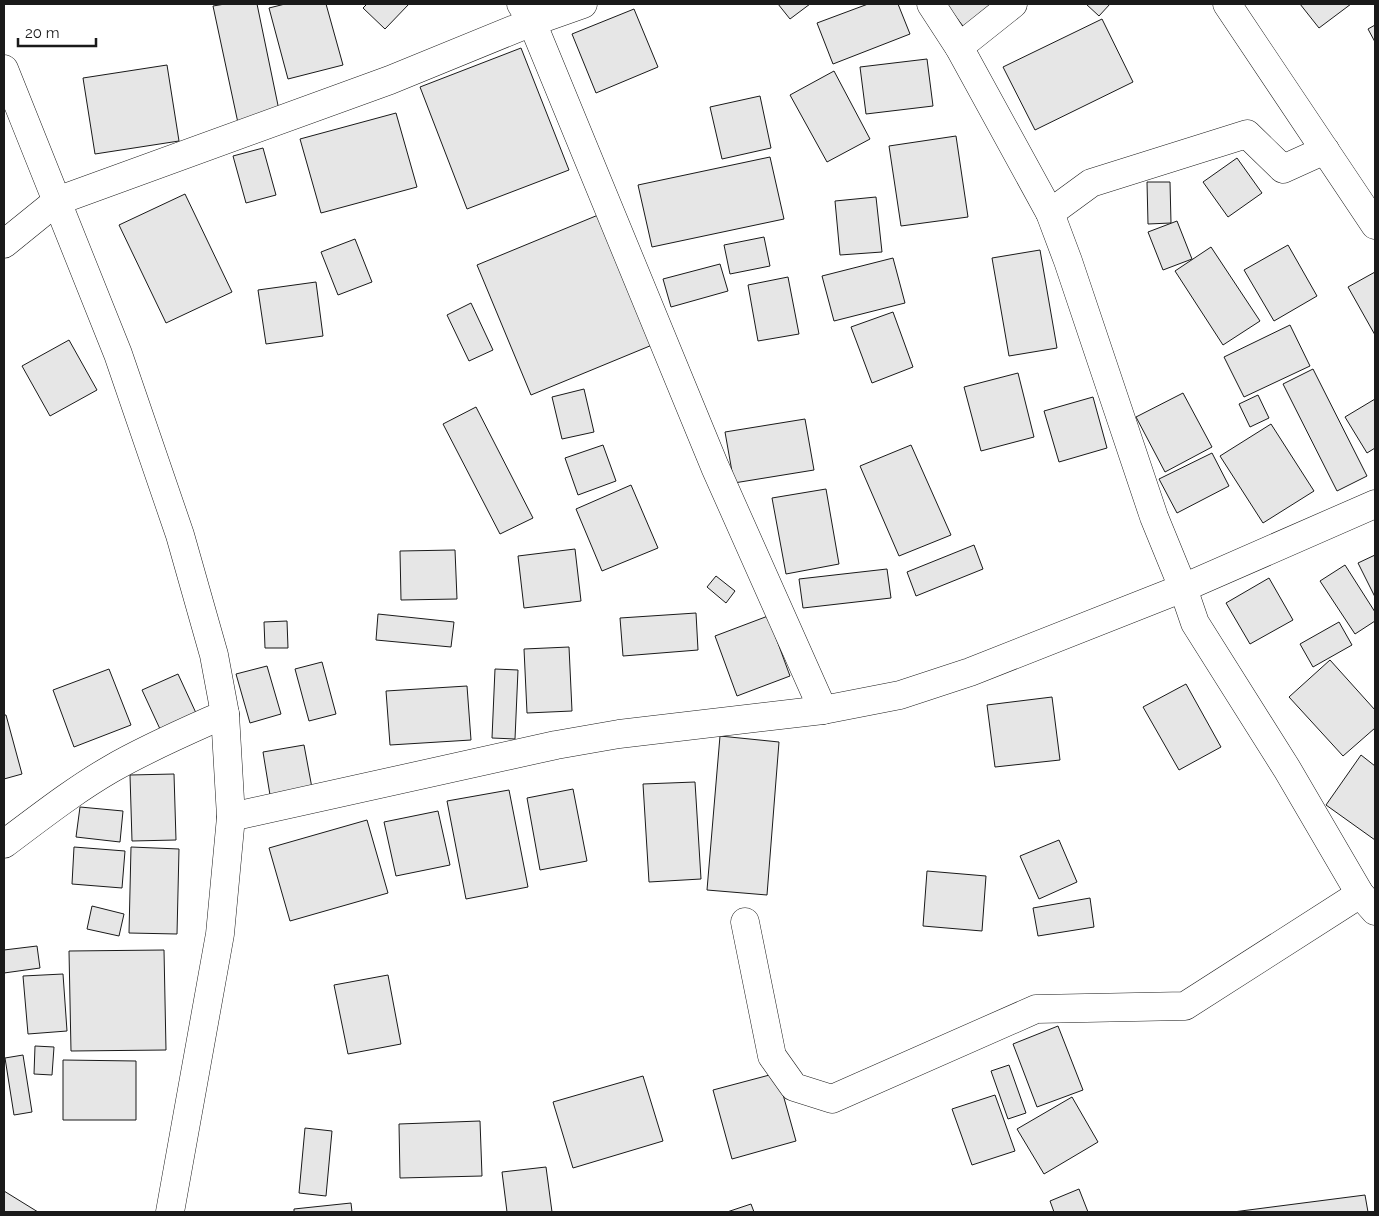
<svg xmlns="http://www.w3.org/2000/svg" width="1379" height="1216" viewBox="0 0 1379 1216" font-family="Raleway,sans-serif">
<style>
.building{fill:#e6e6e6;stroke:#1a1a1a}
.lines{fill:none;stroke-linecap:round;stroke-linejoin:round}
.minor-casing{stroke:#1a1a1a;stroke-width:29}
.major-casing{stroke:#1a1a1a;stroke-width:29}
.minor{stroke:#fff;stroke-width:28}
.major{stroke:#fff;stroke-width:28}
</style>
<rect width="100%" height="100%" fill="#fff"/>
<g class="building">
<path d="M225,4h32l23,111 -42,8 -25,-117z"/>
<path d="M285,4h41l17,61 -55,14 -19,-71z"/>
<path d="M367,4h42l-24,25 -22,-21z"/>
<path d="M778,4h32l-20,15z"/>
<path d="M868,4h30l12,30 -77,30 -16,-41z"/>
<path d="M946,4h55l-35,26z"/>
<path d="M1086,4h24l-11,12z"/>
<path d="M1300,4h51l-32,24z"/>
<path d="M634,9l24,58 -62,26 -24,-59z"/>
<path d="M1102,19l31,63 -98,48 -32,-63z"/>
<path d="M1375,25v17l-7,-13z"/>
<path d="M521,48l48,122 -102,39 -47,-122z"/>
<path d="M927,59l6,47 -67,8 -6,-47z"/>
<path d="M167,65l12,76 -84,13 -12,-76z"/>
<path d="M834,71l36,68 -43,23 -37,-67z"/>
<path d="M760,96l11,52 -49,11 -12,-52z"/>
<path d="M396,113l21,74 -96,26 -21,-74z"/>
<path d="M956,136l12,81 -67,9 -12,-80z"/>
<path d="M263,148l13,47 -30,8 -13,-47z"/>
<path d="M770,157l14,62 -132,28 -14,-62z"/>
<path d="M1237,158l25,35 -34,24 -25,-35z"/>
<path d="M1147,182h23l1,41 -23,1z"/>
<path d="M185,194l47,98 -66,31 -47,-98z"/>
<path d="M876,197l6,55 -42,3 -5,-54z"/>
<path d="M603,213l54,130 -126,52 -54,-130z"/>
<path d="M1177,221l15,38 -29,11 -15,-38z"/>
<path d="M764,237l6,29 -40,8 -6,-29z"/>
<path d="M355,239l17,43 -34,13 -17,-43z"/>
<path d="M1288,245l29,51 -43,25 -30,-51z"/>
<path d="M1211,247l49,74 -37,24 -48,-74z"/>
<path d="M1040,250l17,98 -48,8 -17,-98z"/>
<path d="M893,258l12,45 -71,18 -12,-45z"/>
<path d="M720,264l8,27 -57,16 -8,-28z"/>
<path d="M1375,272v63l-27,-48z"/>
<path d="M788,277l11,57 -41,7 -10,-56z"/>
<path d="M316,282l7,54 -57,8 -8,-54z"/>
<path d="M471,303l22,47 -24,11 -22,-46z"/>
<path d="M893,312l20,55 -41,16 -21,-56z"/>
<path d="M1290,325l20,41 -66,31 -20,-40z"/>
<path d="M69,340l28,50 -47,26 -28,-50z"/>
<path d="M1313,369l54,107 -30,15 -54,-107z"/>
<path d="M1018,373l16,64 -53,14 -17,-64z"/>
<path d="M584,389l10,43 -32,7 -10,-42z"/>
<path d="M1183,393l29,54 -47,25 -29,-55z"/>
<path d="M1258,395l11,23 -19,9 -11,-23z"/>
<path d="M1093,397l14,51 -48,14 -15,-51z"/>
<path d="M1375,399v49l-8,5 -22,-36z"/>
<path d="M476,407l57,111 -33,16 -57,-110z"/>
<path d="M805,419l9,51 -80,13 -9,-51z"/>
<path d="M1271,424l43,67 -51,32 -43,-67z"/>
<path d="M603,445l13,36 -38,14 -13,-37z"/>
<path d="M911,445l40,90 -52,21 -39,-90z"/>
<path d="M1212,453l17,33 -52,27 -18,-34z"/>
<path d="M631,485l27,63 -56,23 -26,-62z"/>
<path d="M826,489l13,75 -53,10 -14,-76z"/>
<path d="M974,545l9,24 -67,27 -9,-24z"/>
<path d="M575,549l6,52 -57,7 -6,-52z"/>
<path d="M455,550l2,49 -56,1 -1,-49z"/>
<path d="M1375,555v42l-17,-34z"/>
<path d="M1345,565l30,47v9l-20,13 -35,-53z"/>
<path d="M887,569l4,29 -88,10 -4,-29z"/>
<path d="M716,576l19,15 -9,12 -19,-16z"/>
<path d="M1269,578l24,42 -43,24 -24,-41z"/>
<path d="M696,613l2,37 -75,6 -3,-38z"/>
<path d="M378,614l76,8 -3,25 -75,-7z"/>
<path d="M768,616l22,60 -53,20 -22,-60z"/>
<path d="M287,621l1,27h-23l-1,-26z"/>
<path d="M1339,622l13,23 -39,22 -13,-23z"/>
<path d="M569,647l3,64 -45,2 -3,-64z"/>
<path d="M1330,660l45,50v18l-32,28 -54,-59z"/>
<path d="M322,662l14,52 -27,7 -14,-52z"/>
<path d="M267,666l14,48 -31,9 -14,-49z"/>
<path d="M109,669l22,56 -57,22 -21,-57z"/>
<path d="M495,669l23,1 -3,69 -23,-1z"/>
<path d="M178,674l18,39 -36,16 -18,-39z"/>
<path d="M1186,684l35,63 -42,23 -36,-63z"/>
<path d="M467,686l4,54 -81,5 -4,-54z"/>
<path d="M1052,697l8,63 -65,7 -8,-62z"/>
<path d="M4,715h2l16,59 -18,5z"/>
<path d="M720,736l59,6 -12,153 -60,-5z"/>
<path d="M304,745l8,43 -42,7 -7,-43z"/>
<path d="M1361,755l14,11v74l-49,-35z"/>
<path d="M174,774l2,66 -44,1 -2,-66z"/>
<path d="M695,782l6,97 -52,3 -6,-98z"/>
<path d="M573,789l14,72 -47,9 -13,-72z"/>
<path d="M509,790l19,97 -62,12 -19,-98z"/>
<path d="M80,807l43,4 -3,31 -44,-5z"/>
<path d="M438,811l12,54 -54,11 -12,-54z"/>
<path d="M367,820l21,73 -98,28 -21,-73z"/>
<path d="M1059,840l18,42 -38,17 -19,-43z"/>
<path d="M74,847l51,4 -3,37 -50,-4z"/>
<path d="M131,847l48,2 -2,85 -48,-1z"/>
<path d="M927,871l59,5 -4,55 -59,-5z"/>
<path d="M1090,898l4,29 -56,9 -5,-28z"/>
<path d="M92,906l32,8 -5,22 -32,-7z"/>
<path d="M37,946l3,22 -36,5v-23z"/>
<path d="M164,950l2,100 -95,1 -2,-100z"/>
<path d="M63,974l4,57 -39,3 -5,-58z"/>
<path d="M388,975l13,69 -53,10 -14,-69z"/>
<path d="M1058,1026l25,64 -46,17 -24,-63z"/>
<path d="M35,1046l19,1 -2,28 -18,-1z"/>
<path d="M23,1055l9,57 -18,3 -9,-57z"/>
<path d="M63,1060l73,1v59h-73z"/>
<path d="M1009,1065l17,48 -18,6 -17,-48z"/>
<path d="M777,1073l19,68 -64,18 -19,-69z"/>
<path d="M643,1076l20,65 -90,27 -20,-66z"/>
<path d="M995,1095l20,56 -43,14 -20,-56z"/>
<path d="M1072,1097l26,45 -54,32 -27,-45z"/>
<path d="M480,1121l2,55 -82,2 -1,-54z"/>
<path d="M305,1128l27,3 -6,65 -27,-3z"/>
<path d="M546,1167l6,45h-45l-5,-40z"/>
<path d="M1079,1189l9,23h-34l-4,-11z"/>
<path d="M4,1191l34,21h-34z"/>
<path d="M1365,1195l3,17h-135z"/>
<path d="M351,1203l1,9h-58v-3z"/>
<path d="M751,1204l3,8h-27z"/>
</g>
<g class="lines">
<defs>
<g id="minor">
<path d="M521,4l11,18 183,445 108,243"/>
<path d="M931,4l28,43 91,166 18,48 86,256 29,71 12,35 92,146 73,125 15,17"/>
<path d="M1227,4l148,221"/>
<path d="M959,47l54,-43"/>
<path d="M1050,213l41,-30 156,-49 36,35 42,-19"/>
<path d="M4,244l53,-43 333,-121 142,-58 51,-18"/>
<path d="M231,817l325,-72 63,-11 204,-24 77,-15 70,-23 213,-84 192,-84"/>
<path d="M4,844c35,-26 69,-53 107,-75 36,-21 76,-38 114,-55"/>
<path d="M745,922l27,134 22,31 38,12 204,-90 149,-3 175,-112"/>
</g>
<path id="major" d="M4,69l114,285 62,181 34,120 11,59 6,103 -11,117 -50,278"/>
</defs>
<use href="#minor" class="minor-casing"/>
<use href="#major" class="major-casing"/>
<use href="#minor" class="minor"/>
<use href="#major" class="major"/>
</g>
<rect width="1379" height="1216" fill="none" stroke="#1a1a1a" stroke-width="10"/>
<path d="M18 38v8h78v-8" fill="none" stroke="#1a1a1a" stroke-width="2.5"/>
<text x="25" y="38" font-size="15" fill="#1a1a1a" stroke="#ffffff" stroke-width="4" paint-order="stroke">20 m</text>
</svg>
